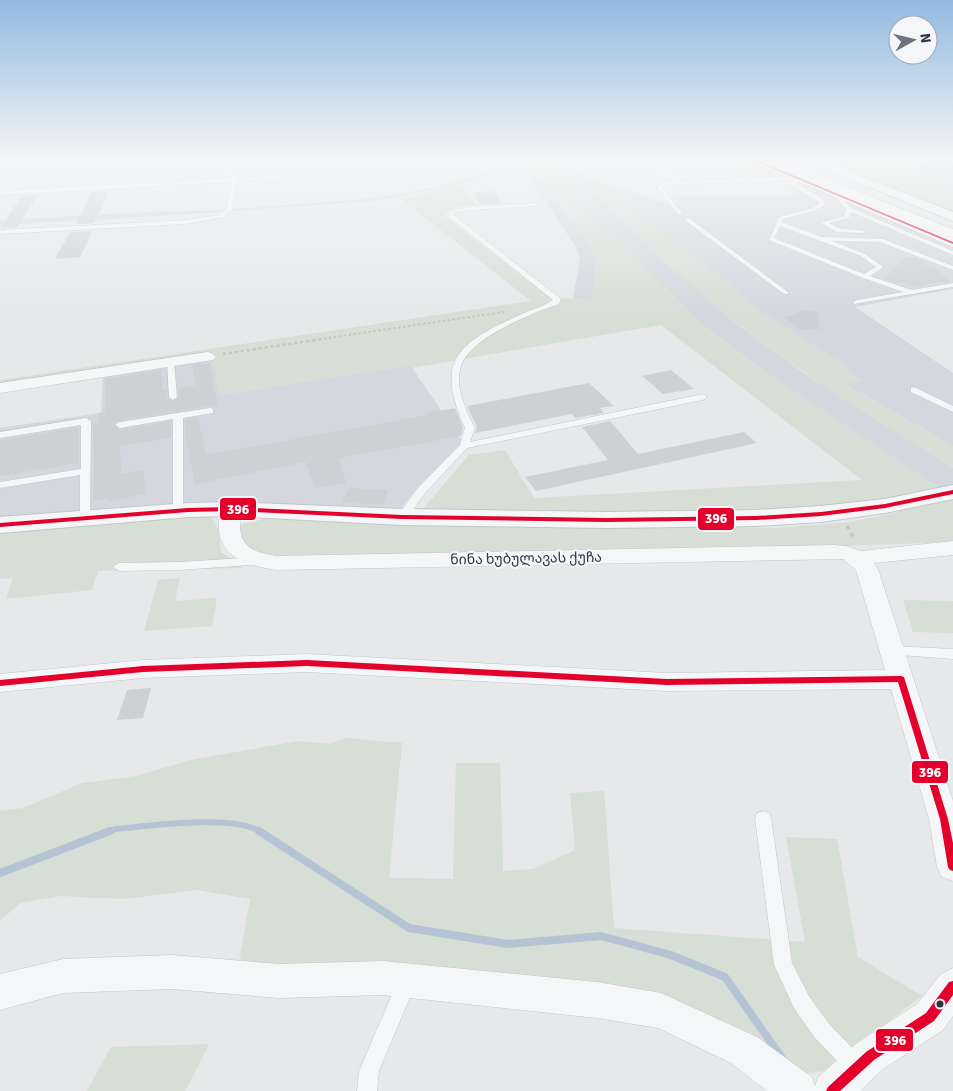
<svg xmlns="http://www.w3.org/2000/svg" width="953" height="1091" viewBox="0 0 953 1091" font-family="Signika,'Noto Sans Georgian',sans-serif">
<style>
.built{fill:#d4d7dd}
.green{fill:#d6ded6}
.lines{fill:none;stroke-linecap:round;stroke-linejoin:round}
.stream-far1{stroke:#b4c4d5;stroke-width:6}
.stream{stroke:#b4c4d5;stroke-width:8}
.building{fill:#ced0d3}
.service-casing{stroke:#c4c6c8;stroke-width:1}
.minor-casing{stroke:#c4c6c8;stroke-width:1}
.tertiary-casing{stroke:#c4c6c8;stroke-width:2}
.trunk-casing{stroke:#b8bbbf;stroke-width:1}
.path-far2{stroke:#c5c6ca;stroke-width:2;stroke-dasharray:2.5 2.5;stroke-linecap:butt}
.path-far1{stroke:#c5c6ca;stroke-width:2.5;stroke-dasharray:3 3;stroke-linecap:butt}
.path{stroke:#c5c6ca;stroke-width:3;stroke-dasharray:4 4;stroke-linecap:butt}
.service{fill:#f5f6f7;fill-rule:evenodd}
.minor{fill:#f5f6f7;fill-rule:evenodd}
.tertiary{fill:#f5f6f7;fill-rule:evenodd}
.trunk{fill:#f8f8f8;fill-rule:evenodd}
.bus-1-casing{stroke:#f4f6f9;stroke-width:4}
.bus-1{fill:#e4002b;fill-rule:evenodd}
.bus-dot{fill:#2b3445;stroke:#f4f6f9;stroke-width:2}
.labels{text-anchor:middle;stroke-width:4.5;stroke-linejoin:round;paint-order:stroke}
.street-label{font-size:14px;fill:#2b3445;stroke:#f4f6f9}
.line-badge{stroke:#f4f6f9;stroke-width:2}
.badge-label{font-size:14px;text-anchor:middle;font-weight:bold;fill:#fff}
</style>
<rect width="100%" height="100%" fill="#e6e8ea"/>
<g class="built">
<path d="M499,161h10l-2,6 -7,3 -39,15 -88,16 -197,14 -176,10v-5l146,-8 75,-2 143,-11 49,-7 46,-11 33,-12z"/>
<path d="M516,161h13l5,6 53,75 9,15 -3,43 -20,-2 7,-40 -4,-11 -45,-67z"/>
<path d="M540,161h30l22,19 80,25 8,-1 -9,-7 127,-2 1,-2 -11,-6 17,-2 148,61v43l-98,18 98,66v73l-108,-62 16,-4 -18,-12 4,-1 -103,-67 -9,-12 -116,-82 -19,-15 5,-2 -24,-8 90,86 70,60 61,45 151,96v29l-185,-123 -68,-51z"/>
<path d="M892,161h61v31l-42,-21z"/>
<path d="M212,359l8,36 190,-30 53,77 -49,50 -13,17 -401,10v-91l101,-15 2,-38z"/>
</g>
<g class="green">
<path d="M529,161h11l160,162 68,51 185,123v45l-190,7 -492,7 -18,-4 -12,-9 -2,-14 4,-5 21,-5 98,4 414,5 75,-6 48,-10 -14,-12 -132,16 -330,-7 46,-54 36,-5 29,48 328,-18 -201,-155 -250,43 -1,-2 -191,29 -7,-36 -212,27v-6l531,-79 -130,-102 60,-14 15,20 -21,2 -12,8 108,83 42,1 3,-42 -9,-15 -41,-61z"/>
<path d="M719,161h30l32,15c-16,11 -45,-9 -62,-15z"/>
<path d="M816,161h76l61,31v22z"/>
<path d="M580,180l26,10 -5,1 18,15 10,-1 106,83 9,12 104,67 -4,1 18,12 -16,5 107,61v22c-72,-44 -144,-89 -211,-141 -58,-45 -109,-97 -162,-147z"/>
<path d="M194,516l18,2 7,12 2,22 22,16 -145,3 -6,19 -86,9 7,-21 -13,1v-48z"/>
<path d="M180,578l-5,23 42,-3 -5,28 -68,5 14,-51z"/>
<path d="M903,600l50,1v32l-40,-1z"/>
<path d="M345,738l57,5 -13,135 64,1 3,-116h44l3,108 30,-2 42,-19 -5,-57 34,-2 10,137 191,14 -19,-105 51,2 21,118 64,39 -99,75 -19,3 -70,-46 -357,-63 -138,-2 11,-64 -54,-9 -71,9 -64,-3 -41,7 -20,18v-110l23,-3 59,-25 54,-7 55,-16 107,-19 32,3z"/>
<path d="M209,1044l-24,47h-98l24,-44z"/>
</g>
<g class="lines">
<path class="stream-far1" d="M106,832l9,-3c34,-3 119,-15 146,3"/>
<g class="stream">
<path d="M259,831l150,97 99,16 93,-8 70,19 54,22 57,81"/>
<path d="M0,873l110,-42"/>
</g>
</g>
<g class="building">
<path d="M928,161h25v12l-33,2 -7,-3z"/>
<path d="M109,191l-15,32 -18,1 16,-32z"/>
<path d="M494,191l8,12 -22,1 -7,-11z"/>
<path d="M38,195l-21,32 -17,1 22,-32z"/>
<path d="M91,231l-1,2 2,-1 -12,25 -25,2 14,-25 3,-2z"/>
<path d="M909,257l13,3 4,5 12,4 11,13 -17,1 -16,4 -10,-4h-9l-12,-4 18,-21z"/>
<path d="M805,310l12,2 3,17 -19,1 -17,-12z"/>
<path d="M209,363l9,44 -8,-1 -90,14 -7,4 7,6 51,-9v17l-51,8 1,28 22,-4 3,24 -39,7v-3l-13,3 -1,-77 6,-1 -1,-10 7,-1v-33l56,-9 2,20h4v7l6,5 6,-5 -1,-9 18,-3 -4,-20z"/>
<path d="M671,370l23,19 -31,5 -21,-18z"/>
<path d="M589,383l25,23 -14,2 4,5 -29,5 -3,-4 -97,19 2,-6 -10,-21z"/>
<path d="M455,408l8,20 -2,8 -122,22 7,25 -32,5 -8,-26 -111,22 -10,-49v-15l13,-3 8,38 222,-40 -1,-2z"/>
<path d="M610,421l28,33 106,-22 13,11 -221,48 -11,-14 83,-17 -26,-33z"/>
<path d="M79,427v36l-79,13v-36z"/>
<path d="M349,488l39,2 -5,14 -41,-1z"/>
<path d="M151,688l-8,30 -26,2 10,-30z"/>
</g>
<g class="lines">
<defs>
<g id="service">
<path d="M217,161h5l15,17 51,-3 42,-14h9l-50,17 -52,3 -5,29 -9,7 -36,7 -187,10v-4l187,-10 32,-5 7,-6 6,-27 -232,13v-4l232,-13z"/>
<path d="M635,161h7l35,16 4,4 116,-4v7l26,15 2,6 -11,6 -31,8 -1,3 40,15 61,2 70,27v4l-73,-28 -48,-1 33,13 17,12v2l-12,8 42,14 41,-7v4l-99,17 -1,-2 4,-2 46,-8 -40,-14 -94,-38 10,-23 31,-8 9,-5 -1,-3 -26,-15v-6l-122,5 -8,3 20,25 -3,2 -23,-28 11,-5 8,-1zM780,226l81,30 15,11 -12,7 -90,-36z"/>
<path d="M920,161h6l-13,9h-4v-2z"/>
<path d="M837,193l14,15 102,43v4l-102,-43 -2,6 -20,5 9,5 27,3v2l-28,-1 -16,-9 23,-7 2,-7 -12,-14z"/>
<path d="M538,203l-2,3 -63,4 -19,3v2l107,84 -2,5c-27,9 -89,34 -98,62 -7,21 5,44 14,62l-5,14 233,-48 4,3 -4,3 -236,48 -42,45 -19,26h-8l-1,-2 20,-28 43,-44 5,-17c-32,-70 -5,-86 57,-114 10,-5 23,-8 31,-14l-104,-83 -1,-5 25,-6z"/>
<path d="M686,219h4l98,73v2h-4l-98,-73z"/>
<path d="M167,360l7,2 3,35 -4,3 -4,-3z"/>
<path d="M914,387l39,19v6l-42,-20v-4z"/>
<path d="M210,408l3,1v4l-30,5v93l-5,3 -4,-1 -1,-2v-92l-53,9 -5,-3 5,-3z"/>
<path d="M86,418l5,3 -1,97 -1,2 -4,1 -5,-3v-43l-80,13v-6l81,-13v-44l-81,13v-6z"/>
<path d="M258,557l6,4 -2,3 -82,6 -61,1 -6,-4 6,-4 61,-1z"/>
<path d="M892,646l61,3v10l-66,-5 -2,-3 2,-3z"/>
<path d="M763,811l6,2 2,5 21,145 17,33 20,28 33,34 3,7 -3,7 -7,3 -7,-3 -33,-34 -20,-28 -21,-45 -19,-147 2,-5z"/>
<path d="M407,974l7,2 2,7 -37,88 -2,20h-20l2,-20 3,-7 38,-88z"/>
</g>
<g id="minor">
<path d="M208,352l5,2 3,3 -3,3 -213,33v-10z"/>
<path d="M230,503l7,2c4,6 3,12 3,19 -1,23 16,29 36,32l557,-11 13,1 15,5 92,-10v14l-79,8 4,6 75,232v80l-11,-4 -5,-10 -8,-48 -38,-130 -224,2 -360,-19 -164,6 -143,14v-18l143,-14 164,-6 360,19 218,-3 -29,-100 -13,-11 -567,11c-27,-4 -59,-13 -57,-46 0,-7 0,-14 4,-19z"/>
<path d="M172,955l107,9 104,-3 214,21 64,11 96,44 55,40 3,9 3,-9 39,-34 60,-39 24,-30 12,-6v48l-10,14 -60,39 -23,22h-93l-36,-28 -73,-35 -61,-10 -214,-23 -104,3 -107,-9 -109,4 -63,17v-36l63,-15z"/>
</g>
<g id="tertiary">
<path d="M750,161h16l187,77v9z"/>
<path d="M805,161h16l132,51v9z"/>
<path d="M953,485v14l-68,14 -64,9 -65,4 -150,2 -204,-3 -172,-9 -42,1 -188,16v-16l188,-14 42,-1 172,7 204,3 150,-2 65,-4 64,-7z"/>
</g>
<path id="trunk" d="M763,161h18l172,68v9z"/>
</defs>
<use href="#service" class="service-casing"/>
<use href="#minor" class="minor-casing"/>
<use href="#tertiary" class="tertiary-casing"/>
<use href="#trunk" class="trunk-casing"/>
<path class="path-far2" d="M314,340l190,-28"/>
<path class="path-far1" d="M223,354l99,-15"/>
<path class="path" d="M847,526l8,14"/>
<use href="#service" class="service"/>
<use href="#minor" class="minor"/>
<use href="#tertiary" class="tertiary"/>
<use href="#trunk" class="trunk"/>
<defs>
<g id="bus-1">
<path d="M759,161l194,81v2l-198,-83z"/>
<path d="M953,490v4l-68,14 -64,8 -65,4 -150,2 -204,-3 -172,-8 -42,1 -188,15v-4l188,-15 42,-1 172,8 204,3 150,-2 65,-4 64,-8z"/>
<path d="M307,660l360,19 234,-3 3,1 44,142 5,24v28l-3,-1 -2,-3 -8,-48 -42,-137 -231,3 -360,-19 -164,6 -143,14v-6l143,-14z"/>
<path d="M953,981v14l-19,26 -60,39 -34,31h-14l2,-4 38,-35 60,-39 23,-31z"/>
</g>
</defs>
<use href="#bus-1" class="bus-1-casing"/>
<use href="#bus-1" class="bus-1"/>
</g>
<linearGradient id="sky" x2="0" y2="1"><stop stop-color="#93bae0"/><stop offset="0.51" stop-color="#f4f5f6"/><stop offset="1" stop-color="#f4f5f6" stop-opacity="0"/></linearGradient>
<rect width="953" height="314" fill="url(#sky)"/>
<circle class="bus-dot" cx="940" cy="1004" r="4.5"/>
<g class="labels">
<g class="street-label">
<text transform="translate(526 558) rotate(-1)" y="5">ნინა ხუბულავას ქუჩა</text>
</g>
</g>
<g class="line-badge">
<rect x="219" y="497" width="38" height="24" rx="5" fill="#e4002b"/>
<rect x="697" y="507" width="38" height="24" rx="5" fill="#e4002b"/>
<rect x="911" y="760" width="38" height="24" rx="5" fill="#e4002b"/>
<rect x="875" y="1028" width="39" height="24" rx="5" fill="#e4002b"/>
</g>
<g class="badge-label">
<text x="238" y="514">396</text>
<text x="716" y="523">396</text>
<text x="930" y="777">396</text>
<text x="895" y="1045">396</text>
</g>
<g transform="translate(913 40) rotate(82)"><circle r="24" fill="#f4f6f9" stroke="#a4a8b1"/>
<path d="M0-4L9 19L0 12L-9 19Z" fill="#6c737f"/>
<text y="-8" font-size="14" font-weight="bold" text-anchor="middle" fill="#2b3445">N</text>
</g>
</svg>
